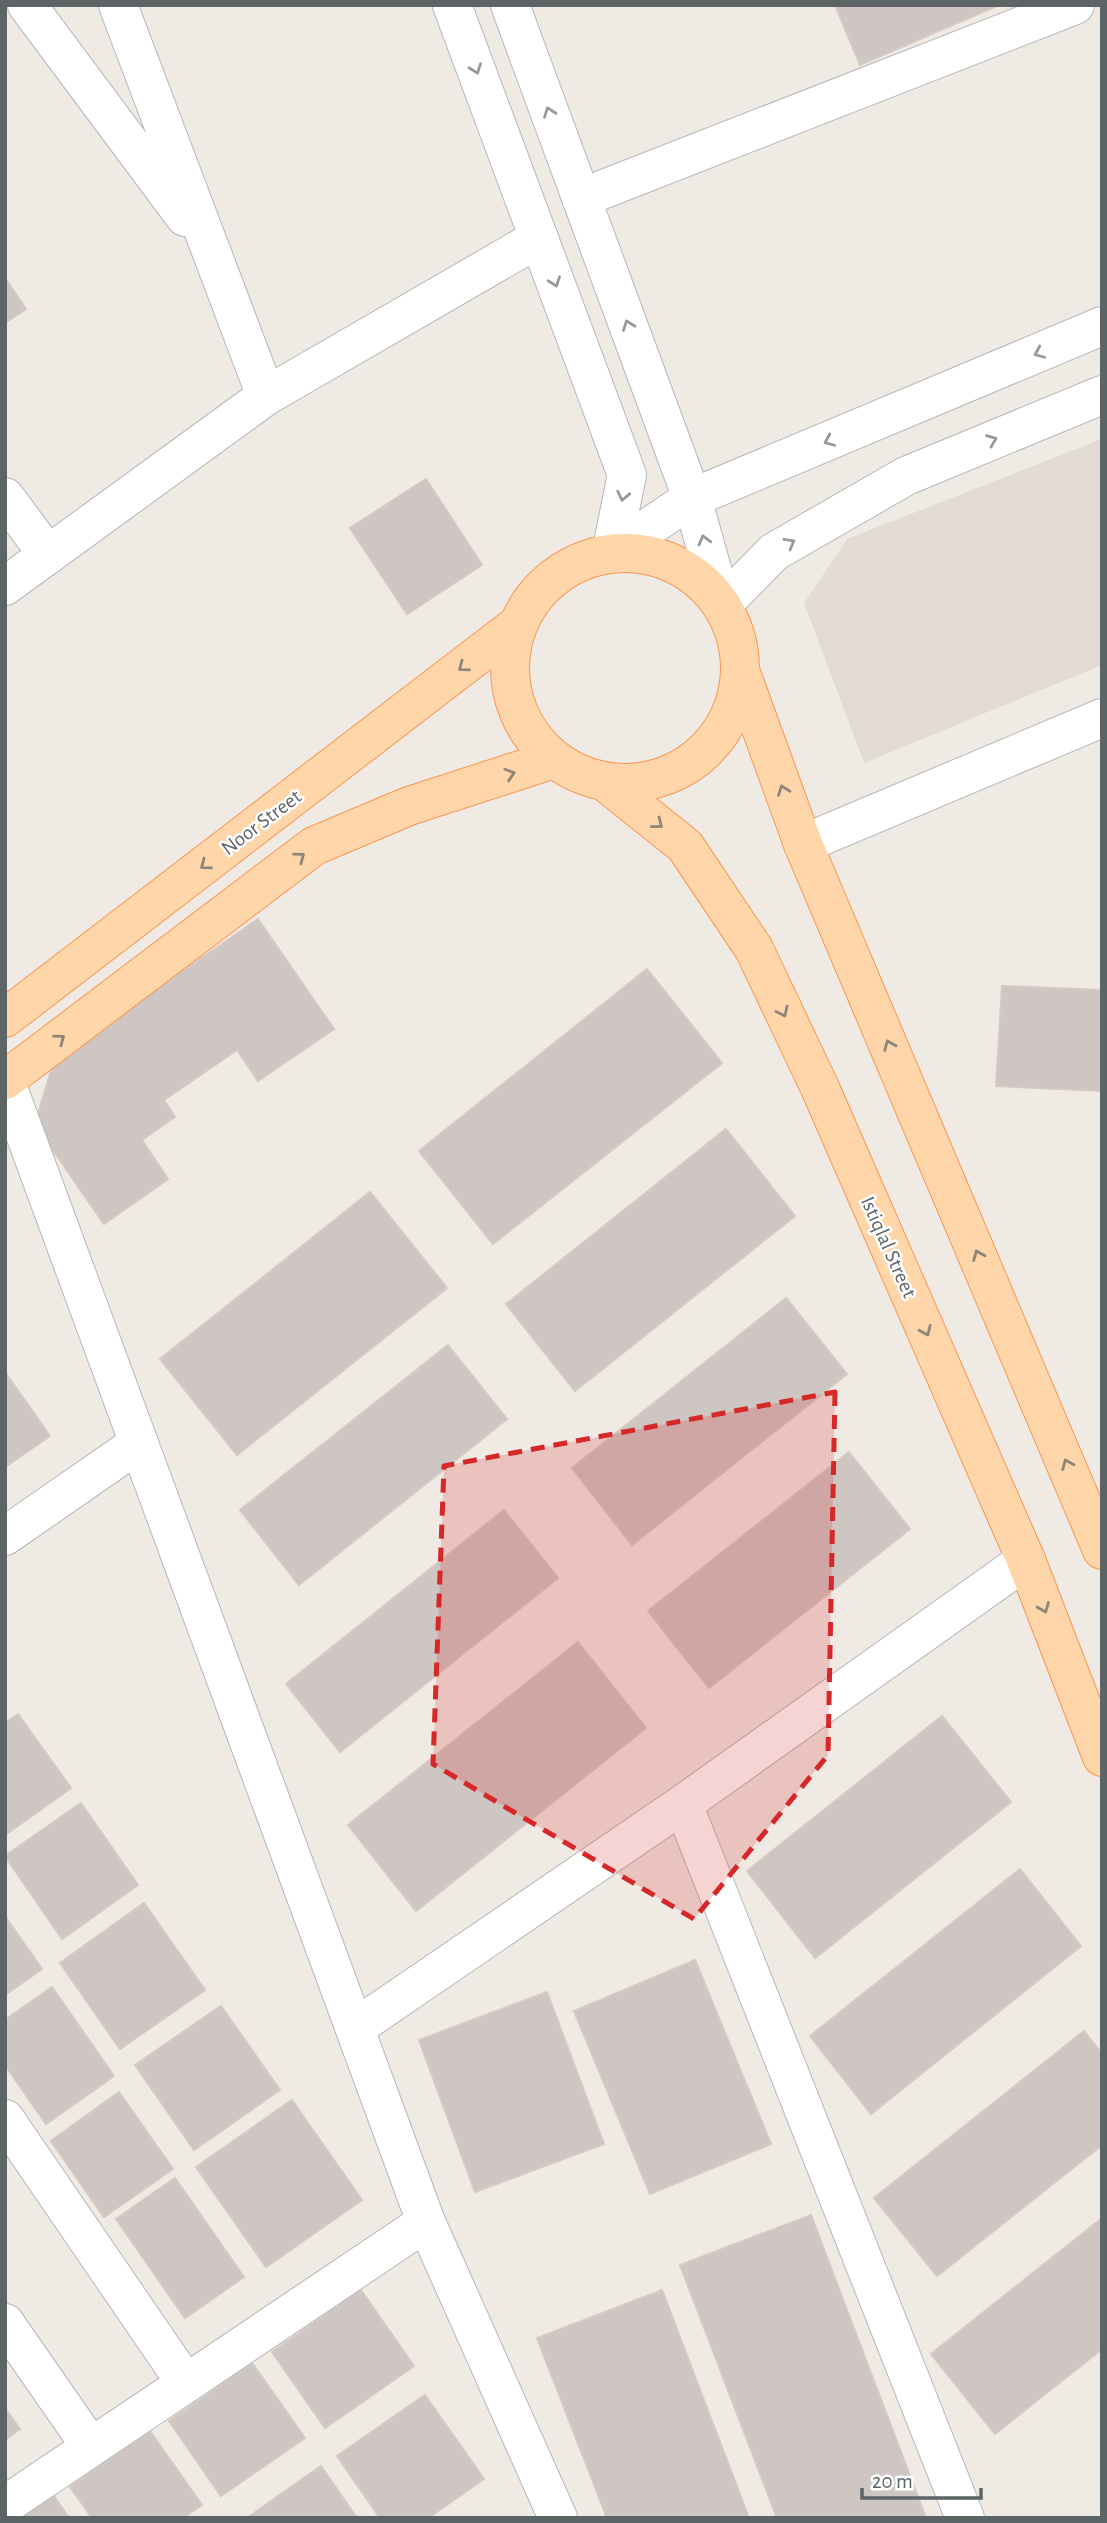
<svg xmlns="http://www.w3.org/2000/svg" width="1107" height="2523" viewBox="0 0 1107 2523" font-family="'Alegreya Sans',sans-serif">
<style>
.education{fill:#e2dbd5}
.building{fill:#cdc6c3;stroke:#d5c9c2;stroke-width:2}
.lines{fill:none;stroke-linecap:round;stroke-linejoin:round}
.minor-casing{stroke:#b2b8ba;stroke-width:40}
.major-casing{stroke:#fb9552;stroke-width:40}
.minor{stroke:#fff;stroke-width:38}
.major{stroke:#ffd6aa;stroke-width:38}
.oneway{stroke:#959a9c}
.oneway2{stroke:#8d867a}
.marked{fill:#d62828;fill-opacity:0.2;stroke:#d62828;stroke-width:5;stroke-dasharray:14 9;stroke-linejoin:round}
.labels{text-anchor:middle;stroke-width:5;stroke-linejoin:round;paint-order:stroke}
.street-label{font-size:21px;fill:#5c6466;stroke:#fff}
</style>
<rect width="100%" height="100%" fill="#f0eae4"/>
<path class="education" d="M1102,439v226l-238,98 -60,-160 43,-64z"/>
<g class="building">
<path d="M835,5h164l-139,60z"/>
<path d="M5,278l21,31 -21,14z"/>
<path d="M426,479l56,86 -75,49 -57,-86z"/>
<path d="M258,919l76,110 -76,52 -21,-31 -73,50 11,17 -33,23 26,39 -64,45 -69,-100 19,-64z"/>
<path d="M647,969l75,94 -229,181 -74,-93z"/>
<path d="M1002,986l100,4v101l-106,-5z"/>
<path d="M726,1129l69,87 -220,175 -69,-87z"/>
<path d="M370,1192l77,96 -210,167 -77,-96z"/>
<path d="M786,1298l61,76 -215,171 -60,-77z"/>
<path d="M448,1345l59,74 -208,166 -59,-75z"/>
<path d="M5,1372l45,64 -45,31z"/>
<path d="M849,1452l61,77 -201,159 -61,-77z"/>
<path d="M504,1510l54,68 -218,174 -54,-68z"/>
<path d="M578,1642l68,86 -230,183 -68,-86z"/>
<path d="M18,1714l53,74 -66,47v-112z"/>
<path d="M942,1716l69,86 -196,156 -68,-87z"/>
<path d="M81,1803l57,82 -76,54 -57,-83z"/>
<path d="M1020,1869l61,77 -210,168 -61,-78z"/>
<path d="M144,1903l61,87 -85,59 -60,-86z"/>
<path d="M5,1916l37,53 -37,26z"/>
<path d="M695,1960l76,184 -121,50 -76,-183z"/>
<path d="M52,1987l62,89 -68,48 -41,-59v-45z"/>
<path d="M547,1992l57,152 -129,48 -56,-152z"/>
<path d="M221,2006l59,84 -86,60 -59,-85z"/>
<path d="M1084,2031l18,23v91l-165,131 -63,-78z"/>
<path d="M119,2092l54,77 -69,48 -53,-76z"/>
<path d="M292,2100l70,100 -96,67 -70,-100z"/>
<path d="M175,2178l69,99 -59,41 -69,-99z"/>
<path d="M811,2215l115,303h-149l-97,-253z"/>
<path d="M1102,2218v131l-107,85 -64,-80z"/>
<path d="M361,2290l53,76 -89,62 -53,-76z"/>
<path d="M662,2290l87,228h-142l-70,-180z"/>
<path d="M252,2363l53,75 -84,58 -52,-75z"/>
<path d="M425,2395l59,84 -56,39h-48l-43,-62z"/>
<path d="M5,2408l15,21 -15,11z"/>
<path d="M150,2431l52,74 -19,13h-91l-22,-31z"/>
<path d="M321,2466l36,52h-110z"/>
<path d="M52,2493l17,25h-52z"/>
</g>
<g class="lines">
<defs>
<g id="minor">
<path d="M27,5l158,212"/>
<path d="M118,5l148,391"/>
<path d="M452,5l175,470 -16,78"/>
<path d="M510,5l182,493 30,107"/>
<path d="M581,198l494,-193"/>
<path d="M5,497l43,58"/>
<path d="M611,553l81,-55 410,-172"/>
<path d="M5,586l261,-190 273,-158"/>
<path d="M722,605l52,-53 132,-76 196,-81"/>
<path d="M803,844l299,-126"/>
<path d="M5,1080l421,1142 132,296"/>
<path d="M5,1536l134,-93"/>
<path d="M683,1804l282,714"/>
<path d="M355,2028l328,-224 343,-244"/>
<path d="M5,2119l180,263"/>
<path d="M5,2323l86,124"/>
<path d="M5,2505l421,-283"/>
</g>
<g id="major">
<circle cx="625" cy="668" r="115"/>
<path d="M741,673l62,171 299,706"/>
<path d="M605,782l80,64 69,103 66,139 206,472 76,197"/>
<path d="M5,1018l512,-393"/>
<path d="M5,1080l309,-234 95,-40 145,-47"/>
</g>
</defs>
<use href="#minor" class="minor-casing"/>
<use href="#major" class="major-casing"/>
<use href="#minor" class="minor"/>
<use href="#major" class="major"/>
</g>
<defs><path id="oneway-chevron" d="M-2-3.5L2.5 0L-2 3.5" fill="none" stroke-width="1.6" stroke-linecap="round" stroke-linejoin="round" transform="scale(1.75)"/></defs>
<g class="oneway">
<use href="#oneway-chevron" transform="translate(476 69) rotate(70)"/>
<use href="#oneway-chevron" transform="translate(549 112) rotate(-110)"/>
<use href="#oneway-chevron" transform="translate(555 282) rotate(70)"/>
<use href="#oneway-chevron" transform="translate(628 325) rotate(-110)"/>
<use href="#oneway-chevron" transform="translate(1039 353) rotate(157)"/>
<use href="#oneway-chevron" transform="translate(992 440) rotate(-22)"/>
<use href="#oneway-chevron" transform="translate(829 441) rotate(157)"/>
<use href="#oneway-chevron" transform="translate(623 496) rotate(102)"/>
<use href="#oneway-chevron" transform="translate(704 540) rotate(-105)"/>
<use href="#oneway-chevron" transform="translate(790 543) rotate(-30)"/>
</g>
<g class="oneway2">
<use href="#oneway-chevron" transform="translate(463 667) rotate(143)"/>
<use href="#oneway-chevron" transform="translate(510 774) rotate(-18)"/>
<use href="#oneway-chevron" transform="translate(783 790) rotate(-110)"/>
<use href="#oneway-chevron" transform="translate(658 824) rotate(38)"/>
<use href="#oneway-chevron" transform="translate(300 857) rotate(-37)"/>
<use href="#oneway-chevron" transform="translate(205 865) rotate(143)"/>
<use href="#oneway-chevron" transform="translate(783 1012) rotate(65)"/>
<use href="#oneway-chevron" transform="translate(60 1039) rotate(-37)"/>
<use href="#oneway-chevron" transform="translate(889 1045) rotate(-113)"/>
<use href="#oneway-chevron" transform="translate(978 1255) rotate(-113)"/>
<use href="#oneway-chevron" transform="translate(926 1331) rotate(66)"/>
<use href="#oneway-chevron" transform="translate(1067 1464) rotate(-113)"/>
<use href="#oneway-chevron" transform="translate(1044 1608) rotate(69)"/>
</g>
<path class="marked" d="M835,1392l-7,363 -134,164 -261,-155 11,-298z"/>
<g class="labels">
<g class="street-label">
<text transform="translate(261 822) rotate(-37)" y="7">Noor Street</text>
<text transform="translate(889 1247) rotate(66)" y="7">Istiqlal Street</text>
</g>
</g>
<rect width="1107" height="2523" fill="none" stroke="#5c6466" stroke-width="14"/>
<path d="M862 2488v10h119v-10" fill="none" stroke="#5c6466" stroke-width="3.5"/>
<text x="872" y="2488" font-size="21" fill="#5c6466" stroke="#ffffff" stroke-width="5" paint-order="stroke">20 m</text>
</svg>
